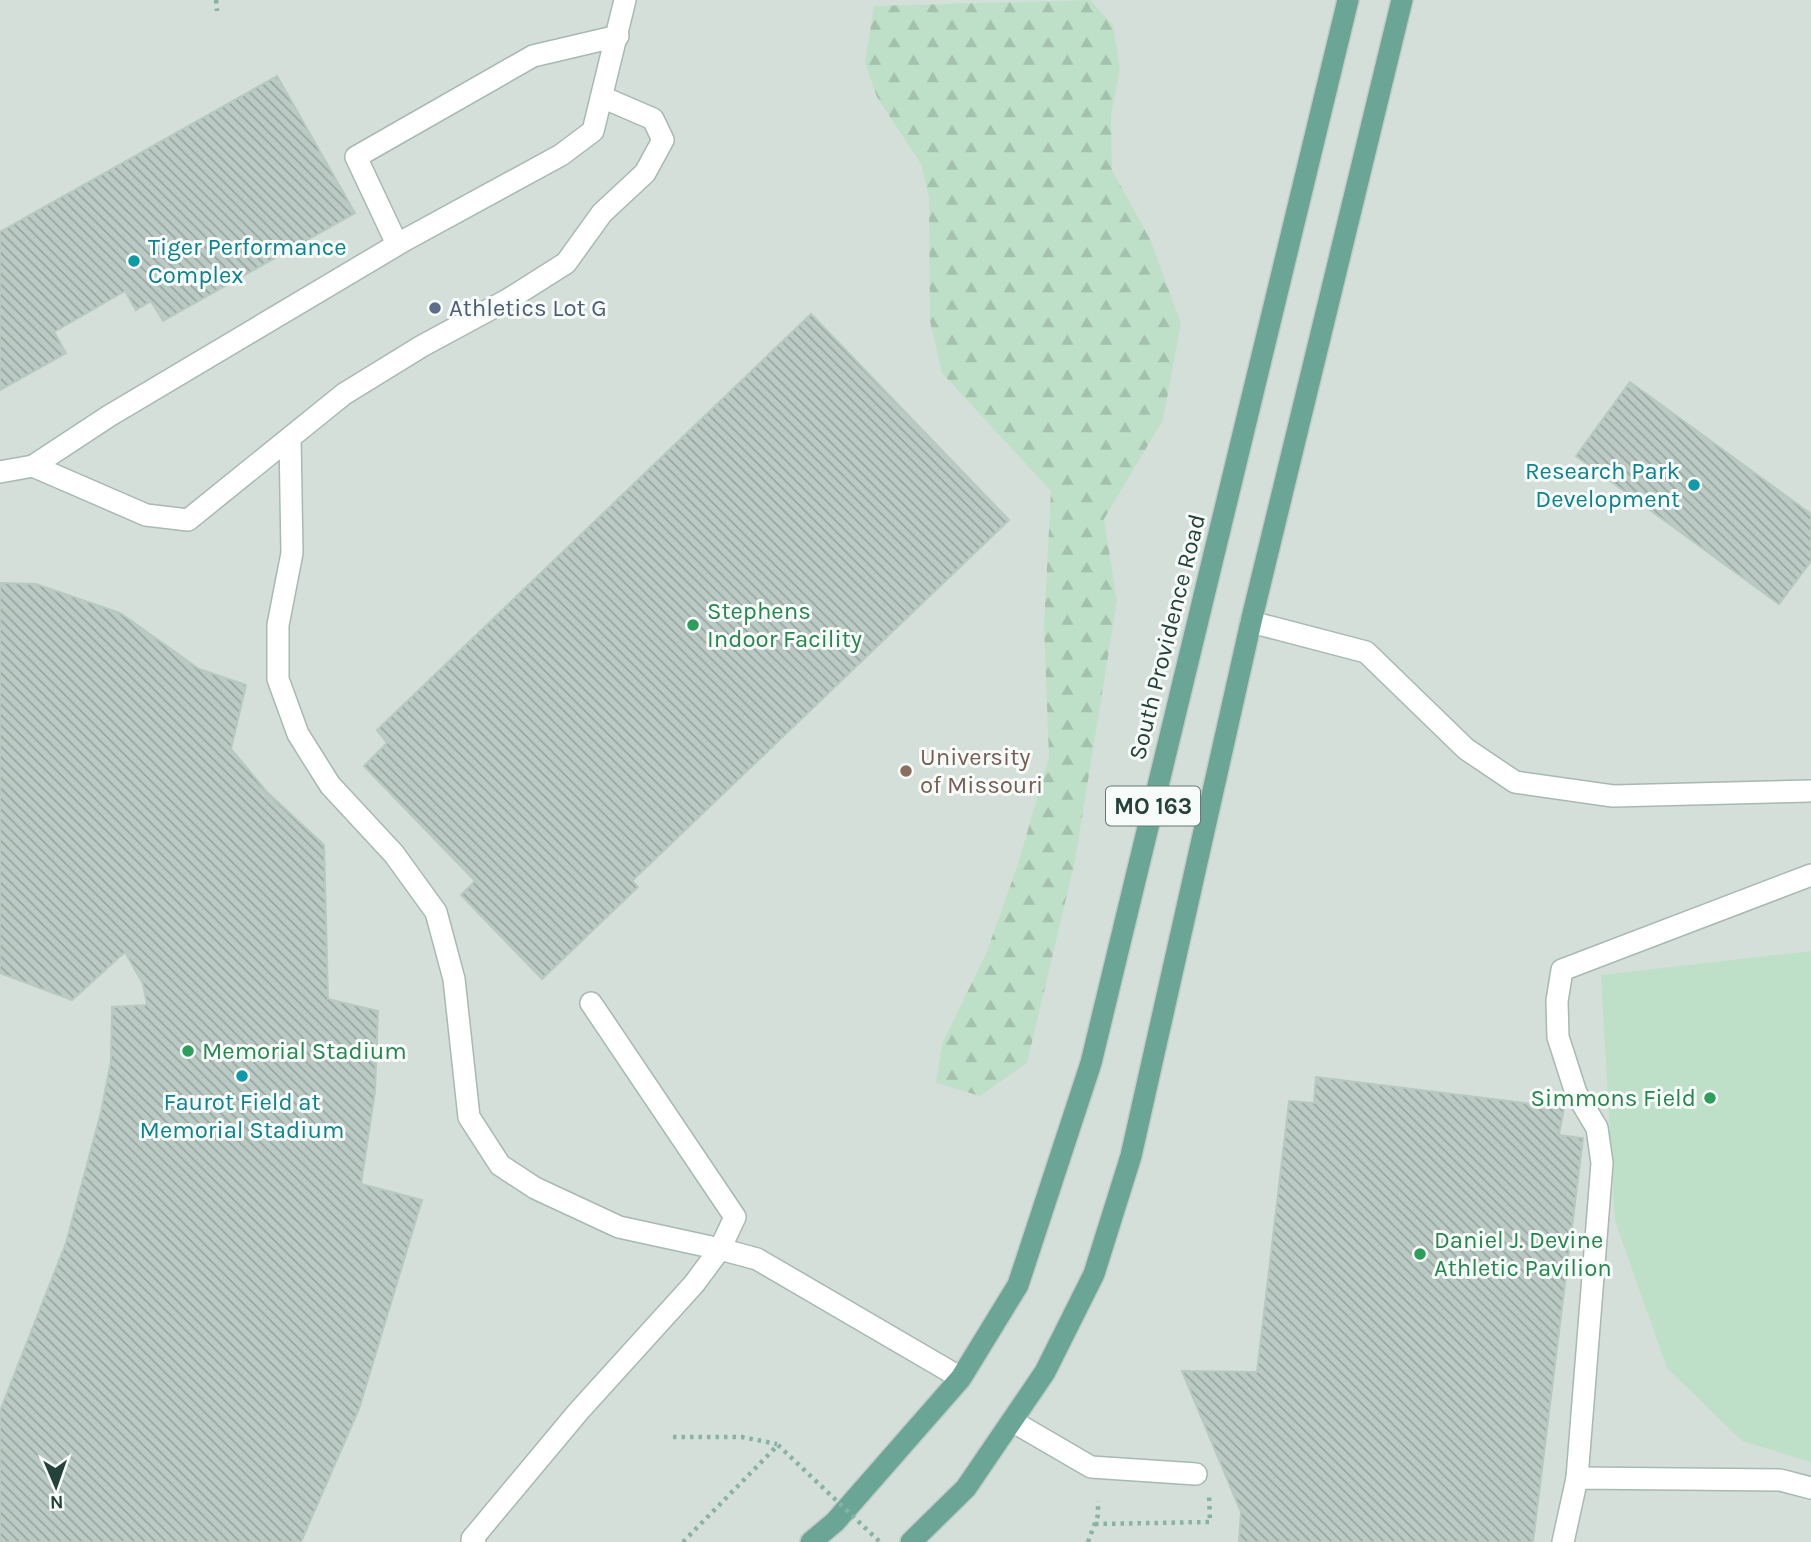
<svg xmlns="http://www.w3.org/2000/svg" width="1811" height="1542" viewBox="0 0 1811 1542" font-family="Karla,sans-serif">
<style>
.built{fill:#d4dfda}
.forest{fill:url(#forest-firs)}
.garden{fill:#bfe0c8}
.building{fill:url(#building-back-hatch);stroke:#b8c9c2;stroke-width:2}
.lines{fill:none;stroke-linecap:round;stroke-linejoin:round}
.minor-casing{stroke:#a8b8b2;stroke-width:24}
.major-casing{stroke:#c2cac8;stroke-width:24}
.path{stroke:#86b3a5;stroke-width:4.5;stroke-dasharray:3.5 5;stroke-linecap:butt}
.minor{stroke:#fff;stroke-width:21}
.major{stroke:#6aa596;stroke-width:21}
.path-bridge{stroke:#86b3a5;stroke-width:4.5;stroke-dasharray:3.5 5;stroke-linecap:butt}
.culture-dot{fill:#0f9aa8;stroke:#f7fbf9;stroke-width:2.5}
.service-dot{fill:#5c6f8a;stroke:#f7fbf9;stroke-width:2.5}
.leisure-dot{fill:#2e9e5b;stroke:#f7fbf9;stroke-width:2.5}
.education-dot{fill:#8d6e63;stroke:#f7fbf9;stroke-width:2.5}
.labels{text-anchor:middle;stroke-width:6;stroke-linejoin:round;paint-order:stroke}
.shield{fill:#f7fbf9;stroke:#637a73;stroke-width:2}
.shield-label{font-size:23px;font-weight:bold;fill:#24423a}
.culture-label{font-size:24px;fill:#0d838f;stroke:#f7fbf9;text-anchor:start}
.service-label{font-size:24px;fill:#4e5e75;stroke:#f7fbf9;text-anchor:start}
.leisure-label{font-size:24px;fill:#27864d;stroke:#f7fbf9;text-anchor:start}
.street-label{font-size:24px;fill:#24423a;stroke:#f7fbf9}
.education-label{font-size:24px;fill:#785e54;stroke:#f7fbf9;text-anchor:start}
</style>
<defs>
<pattern id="forest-firs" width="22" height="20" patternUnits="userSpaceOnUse" patternTransform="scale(1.75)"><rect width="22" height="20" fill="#bfe0c8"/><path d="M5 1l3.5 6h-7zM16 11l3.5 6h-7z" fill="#a4c1ad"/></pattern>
<pattern id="building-back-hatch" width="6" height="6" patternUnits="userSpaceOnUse" patternTransform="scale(1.75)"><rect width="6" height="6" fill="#bbcac4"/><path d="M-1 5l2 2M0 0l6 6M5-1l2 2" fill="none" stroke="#98a6a0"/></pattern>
</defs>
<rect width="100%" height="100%" fill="#e6efeb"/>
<rect class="built" x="0" y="0" width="1811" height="1542"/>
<path class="forest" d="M1090,0l23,25 7,44 -9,46 1,55 38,69 31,84 -18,97 -59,99 13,82 -42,260 -48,202 -47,33 -44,-13 6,-39 44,-90 32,-90 31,-107 -5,-132 7,-134 -109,-118 -12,-52 -1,-124 -8,-33 -44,-67 -12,-34 9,-57z"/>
<path class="garden" d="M1811,951v511l-69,-21 -75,-73 -52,-147 -14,-246z"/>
<g class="building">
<path d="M277,76l78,137 -192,108 -12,-20 -15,9 -11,-19 -71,41 12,21 -66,37v-158z"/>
<path d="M811,314l198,206 -377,361 6,6 -96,92 -81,-84 14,-14 -111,-115 23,-23 -10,-13z"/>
<path d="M1630,382l181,132v47l-32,43 -203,-148z"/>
<path d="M0,583l36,1 84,29 79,56 47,16 -15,64 36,43 57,53 4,154 50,12 -3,80 -14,93 61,16 -63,209 -58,133h-301v-131l66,-168 35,-131 10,-51 1,-54 35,-2 -4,-21 -18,-32 -53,48 -72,-27z"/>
<path d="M1316,1077l248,31 -5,27 24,3 -50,404h-294l2,-30 -59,-141 75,1 32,-271 25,2z"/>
</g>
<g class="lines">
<defs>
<g id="minor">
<path d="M397,244l-41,-87 177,-101 85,-20"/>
<path d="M290,438l2,115 -14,72v54l20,55 32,51 64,69 42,58 18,67 15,138 31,48 35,23 84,39 101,22 -26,35 -116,128 -106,127 3,3"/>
<path d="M33,466l76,-50 296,-176 156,-85 32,-24 32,-131"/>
<path d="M0,472l33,-6 113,49 42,5 156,-126 78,-48 87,-47 57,-36 36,-50 43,-40 18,-33 -10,-21 -51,-22"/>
<path d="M1251,622l115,30 100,97 49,33 98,14 198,-5"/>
<path d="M591,1003l144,214 -15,32 37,10 204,119"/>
<path d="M1012,1421l79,46 105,7"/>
<path d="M1577,1478l25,-315 -5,-35 -21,-35 -18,-56 -1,-36 5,-31 249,-95"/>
<path d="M1563,1542l14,-64 203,2 31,8"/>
</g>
<g id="major">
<path d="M811,1542l24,-20 126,-144 57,-93 73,-222 257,-1063"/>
<path d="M911,1542l55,-54 79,-116 49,-98 37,-118 120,-534 151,-622"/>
</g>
</defs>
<use href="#minor" class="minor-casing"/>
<use href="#major" class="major-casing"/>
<g class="path">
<path d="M216,0l1,11"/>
<path d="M673,1437h69l35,7"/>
<path d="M1095,1524l115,-2 -1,-28"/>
<path d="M683,1542l95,-97"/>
<path d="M1088,1542l10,-27v-14"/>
</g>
<use href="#minor" class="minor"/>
<use href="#major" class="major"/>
<path class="path-bridge" d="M778,1445l102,97"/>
</g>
<g class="culture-dot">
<circle cx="134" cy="261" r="7"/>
<circle cx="1694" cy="485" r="7"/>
<circle cx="242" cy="1076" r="7"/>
</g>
<circle class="service-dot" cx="435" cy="308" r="7"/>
<g class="leisure-dot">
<circle cx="693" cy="625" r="7"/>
<circle cx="188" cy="1051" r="7"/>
<circle cx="1710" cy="1098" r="7"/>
<circle cx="1420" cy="1254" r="7"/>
</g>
<circle class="education-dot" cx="906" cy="771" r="7"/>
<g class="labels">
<rect class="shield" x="1106" y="786.5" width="94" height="39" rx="5"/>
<g class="shield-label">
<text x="1153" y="814">MO 163</text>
</g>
<g class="culture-label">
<text x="148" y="255">Tiger Performance<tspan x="148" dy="28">Complex</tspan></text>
<text x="1680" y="479" text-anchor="end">Research Park<tspan x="1680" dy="28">Development</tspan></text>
<text x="242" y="1110" text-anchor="middle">Faurot Field at<tspan x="242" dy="28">Memorial Stadium</tspan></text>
</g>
<g class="service-label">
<text x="449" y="316">Athletics Lot G</text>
</g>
<g class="leisure-label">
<text x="707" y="619">Stephens<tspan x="707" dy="28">Indoor Facility</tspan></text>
<text x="202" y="1059">Memorial Stadium</text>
<text x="1696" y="1106" text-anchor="end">Simmons Field</text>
<text x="1434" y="1248">Daniel J. Devine<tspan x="1434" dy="28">Athletic Pavilion</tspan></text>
</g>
<g class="street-label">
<text transform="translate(1167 637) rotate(-76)" y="8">South Providence Road</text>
</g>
<g class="education-label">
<text x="920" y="765">University<tspan x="920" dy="28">of Missouri</tspan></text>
</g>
</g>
<g transform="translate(56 1486) rotate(178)" stroke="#f7fbf9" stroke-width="5" paint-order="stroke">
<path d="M0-5L12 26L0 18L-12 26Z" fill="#24423a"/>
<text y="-10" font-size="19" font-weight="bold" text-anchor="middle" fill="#24423a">N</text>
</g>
</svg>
